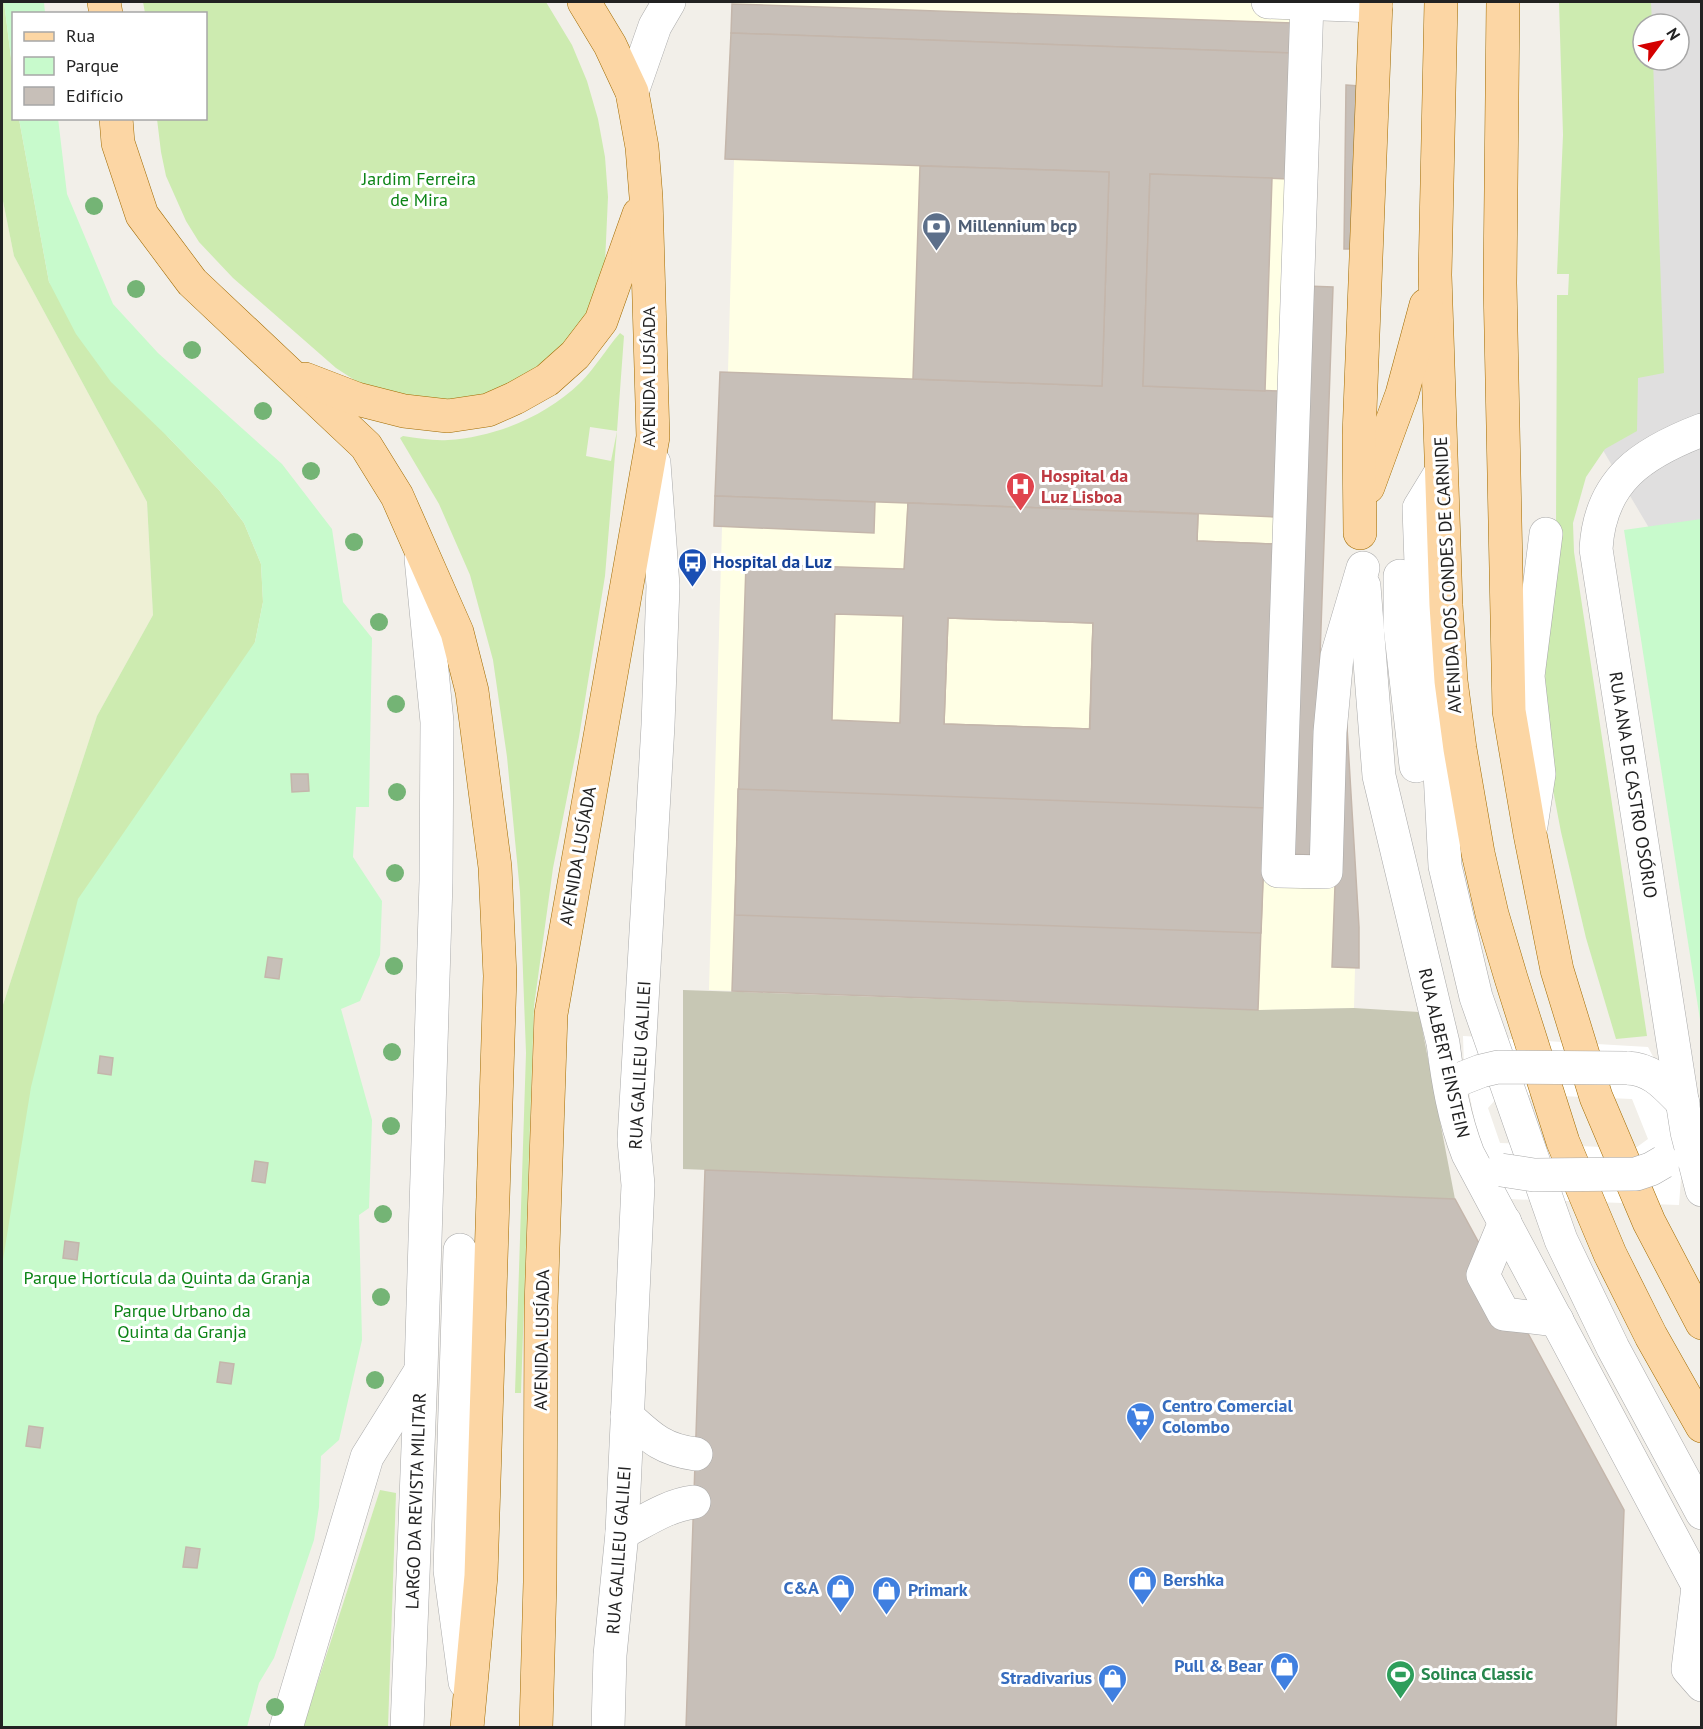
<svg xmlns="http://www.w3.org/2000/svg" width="1703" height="1729" viewBox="0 0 1703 1729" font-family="'PT Sans',sans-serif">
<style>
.residential{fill:#e0dfdf;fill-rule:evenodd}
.education{fill:#ffffe5}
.construction{fill:#c7c7b4}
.farmland{fill:#eef0d5}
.grass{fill:#cdebb0}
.park{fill:#c8facc}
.pier{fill:#fff;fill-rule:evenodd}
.building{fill:#c7bfb8;stroke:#c4b6ab;stroke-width:1.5;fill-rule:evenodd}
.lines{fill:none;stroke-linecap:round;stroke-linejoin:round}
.minor-casing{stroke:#a9a9a9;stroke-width:34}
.major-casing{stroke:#a06b00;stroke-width:34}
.minor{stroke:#fff;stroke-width:33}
.major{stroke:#fcd6a4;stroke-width:33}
.minor-bridge-casing{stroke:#a9a9a9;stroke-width:34;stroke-linecap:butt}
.minor-bridge{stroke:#fff;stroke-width:33}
.tree{fill:#74b475}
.labels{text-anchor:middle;stroke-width:6;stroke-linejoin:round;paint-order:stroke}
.park-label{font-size:18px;fill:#0c8416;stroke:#fff}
.service-label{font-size:18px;font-weight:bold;fill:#4e5e75;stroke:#fff;text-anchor:start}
.street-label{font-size:18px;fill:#222;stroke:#fff}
.health-label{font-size:18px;font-weight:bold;fill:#be3a42;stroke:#fff;text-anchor:start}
.transit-label{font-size:18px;font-weight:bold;fill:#164399;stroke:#fff;text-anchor:start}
.shop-label{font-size:18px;font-weight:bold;fill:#366cbe;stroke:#fff;text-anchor:start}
.leisure-label{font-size:18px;font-weight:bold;fill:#27864d;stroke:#fff;text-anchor:start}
</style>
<rect width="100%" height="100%" fill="#f2efe9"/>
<path class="residential" d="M1580,2h121v559l-30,4 -80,-135zM1643,24h36v36h-36z"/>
<path class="education" d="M732,2h588l-9,284 22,1 -14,407h26l14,233v41h-4l-1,40 -96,2 -549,-20 13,-463 -8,-1 6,-154h8l6,-213h-9z"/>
<path class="construction" d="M683,990l575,20 96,-2 65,4 36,187 -772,-30z"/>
<path class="farmland" d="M2,196l12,60 133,246 6,113 -56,101 -95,292z"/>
<g class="grass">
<path d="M2,2h2l9,72 1,44 5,1 30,163 119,155 51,53 25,33 17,41 2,38 -8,40 -253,624v-258l95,-292 56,-101 -6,-113 -133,-246 -12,-60z"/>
<path d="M143,2h403l26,43 15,36 11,38 7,38 3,40 -3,66 -16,51 -32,43 -69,40 -53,7 -76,-21 -23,-15 -103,-90 -34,-36 -13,-21 -20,-45 -5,-24 -4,-33 49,-1v-104l-61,-1z"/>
<path d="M1559,2h92l1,22h-9v36h10l11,313 -26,5 -1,53 -32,18 -19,28 -13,46 1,29 73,484 -31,3 -30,-101 -25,-106 -15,-79 -1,-98 11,-123 1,-237h11l1,-21h-12l6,-139z"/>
<path d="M620,333l4,3 -7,95 -27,-4 -4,29 25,5 6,-30 -12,145 -26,161 -26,131 -19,138 -13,387h-6l11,-340 -6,-161 -13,-135 -14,-97 -23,-85 -31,-71 -39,-66 3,-2c15,2 30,5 45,4 48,-3 98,-24 132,-57 16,-16 26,-34 40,-50z"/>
<path d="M380,1490l16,3 -8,234h-85z"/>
</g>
<g class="park">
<path d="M4,2h40l1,11 -31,1 -1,60z"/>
<path d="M58,118l9,76 46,110 45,49 124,111 50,65 11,73 29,36 -3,169h-13l-3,50 29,44 -2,54 -20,46 -19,8 31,111 -3,88 -10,7 3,125 -23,100 -18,16 -2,51 -5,33 -40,118 -15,25 -12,44 -245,1v-462l29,-179 47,-188 177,-257 8,-40 -2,-38 -17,-41 -25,-33 -51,-53 -57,-55 -35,-48 -27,-52 -30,-163z"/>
<path d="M1701,519h1l-1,507 -77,-496z"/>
</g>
<path class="pier" d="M1463,1036l185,11 13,25 20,80v26l-2,27 -171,-6 -24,-49 -9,-27 -11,-57zM1509,1094l123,5 16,40 -11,8 -7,1 -130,-5 -12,-35 9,-10z"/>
<g class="building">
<path d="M732,4l561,19 -1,30 -561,-20z"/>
<path d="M731,33l561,20 -4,126 -138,-5 -7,212 137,5 -4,126 -136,-6 -9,292 -44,-1 10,-292 -382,-14 5,-124 382,14 7,-214 -384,-13z"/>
<path d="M1346,85l13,1 -7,163h-8z"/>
<path d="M920,166l189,6 -7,214 -189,-7z"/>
<path d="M1150,174l122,4 -7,213 -122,-5z"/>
<path d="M1306,286l27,1 -20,568 -26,-1z"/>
<path d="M715,496l160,6 -1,31 -160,-7z"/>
<path d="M908,503l290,11 -1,27 78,3 -9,264 -368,-13zM948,618l145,5 -3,106 -146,-5z"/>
<path d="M908,503l290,11 -1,27 78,3 -17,466 -526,-19 14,-427 158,5zM835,614l68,2 -3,107 -68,-3zM948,618l145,5 -3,106 -146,-5z"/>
<path d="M1342,694h3l14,233v41l-27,-1z"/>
<path d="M291,774h17l1,17 -17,1z"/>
<path d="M738,789l528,19 -5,125 -526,-18z"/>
<path d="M268,957l14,2 -3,20 -14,-2z"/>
<path d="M100,1056l13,2 -2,17 -13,-2z"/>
<path d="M255,1161l13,2 -3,20 -13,-2z"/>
<path d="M705,1170l750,29 169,311 -8,218h-930z"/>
<path d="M65,1241l14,2 -2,17 -14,-2z"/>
<path d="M220,1362l14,2 -3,20 -14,-2z"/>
<path d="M29,1426l14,2 -3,20 -14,-2z"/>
<path d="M186,1547l14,2 -3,19 -14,-1z"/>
</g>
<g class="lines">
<defs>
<g id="minor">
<path d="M1268,2l108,4"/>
<path d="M1307,2l-29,869 48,1 4,-140 7,-76 26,-88"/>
<path d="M632,92l23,-66 14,-24"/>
<path d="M1702,430c-60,23 -102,50 -106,119l91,583 15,58"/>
<path d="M1441,472l-22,36 5,139 16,125 5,94 31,131 85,243 52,108 89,165"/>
<path d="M1400,576v50l16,140"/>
<path d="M1364,586l15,190 64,267c5,39 11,75 25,111l234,439"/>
<path d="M1531,826l8,-52 -11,-98 18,-142"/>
<path d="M1627,1068c26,1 39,18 56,35"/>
<path d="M1505,1222l-22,53 21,39 53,6"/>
<path d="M460,1250l-10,320 15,112"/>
<path d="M627,1416c24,22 36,34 69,38"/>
<path d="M622,1533c23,-12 46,-28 72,-31"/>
<path d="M1698,1587l-10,82 14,16"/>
<path d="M286,1728l81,-271 53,-85"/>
<path d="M407,1728l14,-357 15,-490 1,-159 -16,-164"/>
<path d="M608,1728l2,-73 12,-122 16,-348 -4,-45 24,-415 5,-139 -9,-123"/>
</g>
<g id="major">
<path d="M104,2l2,12"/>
<path d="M1441,2l-6,273 11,330 5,76 9,68 18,104 14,61 19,64 52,164 47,112 41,82 51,90"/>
<path d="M1503,2l-3,281 9,428 21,123 27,136 39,127 53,125 53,101"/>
<path d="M116,118l2,25 24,72 50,67 174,164 31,50 60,136 15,59 23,176 5,109 -19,600 -14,152"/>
<path d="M305,379l52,20 47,12 44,5 40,-6 27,-12 32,-18 28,-25 26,-34 38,-107"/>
<path d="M1368,487l34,-93 24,-89"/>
<path d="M1360,533l-1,-97 17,-434"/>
<path d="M536,1728l4,-146 1,-276 10,-292 102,-577 -7,-240 -4,-50 -10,-55 -22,-47 -26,-43"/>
</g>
</defs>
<use href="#minor" class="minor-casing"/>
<use href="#major" class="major-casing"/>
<use href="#minor" class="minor"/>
<use href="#major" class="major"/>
<defs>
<g id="minor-bridge">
<path d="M1463,1078l18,-7 17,-4 129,1"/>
<path d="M1501,1170l33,5 102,-1 15,-5 12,-7"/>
</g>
</defs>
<use href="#minor-bridge" class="minor-bridge-casing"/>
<use href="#minor-bridge" class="minor-bridge"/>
</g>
<g class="tree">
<circle cx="94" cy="206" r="9"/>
<circle cx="136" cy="289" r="9"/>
<circle cx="192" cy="350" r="9"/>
<circle cx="263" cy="411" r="9"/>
<circle cx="311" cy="471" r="9"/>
<circle cx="354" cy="542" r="9"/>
<circle cx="379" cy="622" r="9"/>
<circle cx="396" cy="704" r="9"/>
<circle cx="397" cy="792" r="9"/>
<circle cx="395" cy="873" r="9"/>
<circle cx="394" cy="966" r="9"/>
<circle cx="392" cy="1052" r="9"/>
<circle cx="391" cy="1126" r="9"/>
<circle cx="383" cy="1214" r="9"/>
<circle cx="381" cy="1297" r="9"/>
<circle cx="375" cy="1380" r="9"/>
<circle cx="275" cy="1707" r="9"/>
</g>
<defs>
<symbol id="bank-pin" viewBox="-11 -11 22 30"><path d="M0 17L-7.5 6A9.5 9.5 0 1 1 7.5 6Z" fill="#5c6f8a" stroke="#fff"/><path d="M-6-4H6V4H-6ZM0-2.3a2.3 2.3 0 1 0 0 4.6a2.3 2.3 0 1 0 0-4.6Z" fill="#fff"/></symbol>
<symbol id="hospital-pin" viewBox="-11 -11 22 30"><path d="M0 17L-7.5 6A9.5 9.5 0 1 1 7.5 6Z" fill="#e0444e" stroke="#fff"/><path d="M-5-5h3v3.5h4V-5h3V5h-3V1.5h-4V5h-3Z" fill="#fff"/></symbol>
<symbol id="bus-pin" viewBox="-11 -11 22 30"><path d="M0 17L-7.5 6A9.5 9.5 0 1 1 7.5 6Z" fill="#1a4fb4" stroke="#fff"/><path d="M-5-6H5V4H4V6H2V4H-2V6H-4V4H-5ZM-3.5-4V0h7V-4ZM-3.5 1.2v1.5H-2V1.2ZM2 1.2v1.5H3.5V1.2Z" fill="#fff"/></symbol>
<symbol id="supermarket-pin" viewBox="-11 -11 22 30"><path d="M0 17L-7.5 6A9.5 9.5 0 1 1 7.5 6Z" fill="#3f7fe0" stroke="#fff"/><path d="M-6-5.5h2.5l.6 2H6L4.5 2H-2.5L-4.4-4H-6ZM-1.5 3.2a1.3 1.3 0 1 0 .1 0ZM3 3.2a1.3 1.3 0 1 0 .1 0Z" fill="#fff"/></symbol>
<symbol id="shop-pin" viewBox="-11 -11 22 30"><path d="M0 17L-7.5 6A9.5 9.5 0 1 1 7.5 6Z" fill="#3f7fe0" stroke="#fff"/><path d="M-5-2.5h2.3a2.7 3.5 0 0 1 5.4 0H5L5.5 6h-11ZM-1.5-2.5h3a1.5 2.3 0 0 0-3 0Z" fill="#fff"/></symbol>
<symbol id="stadium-pin" viewBox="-11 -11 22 30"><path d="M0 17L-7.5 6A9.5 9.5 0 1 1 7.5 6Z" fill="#2e9e5b" stroke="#fff"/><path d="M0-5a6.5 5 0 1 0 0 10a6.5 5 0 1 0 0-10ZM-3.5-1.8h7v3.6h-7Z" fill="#fff"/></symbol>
</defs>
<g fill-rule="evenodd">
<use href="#bank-pin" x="920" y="210" width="33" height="45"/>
<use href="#hospital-pin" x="1004" y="470" width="33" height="45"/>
<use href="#bus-pin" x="676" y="546" width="33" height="45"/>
<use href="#supermarket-pin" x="1124" y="1400" width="33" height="45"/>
<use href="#shop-pin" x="1126" y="1564" width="33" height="45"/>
<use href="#shop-pin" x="824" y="1572" width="33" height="45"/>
<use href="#shop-pin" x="870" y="1574" width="33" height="45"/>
<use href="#shop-pin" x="1268" y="1650" width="33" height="45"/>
<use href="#stadium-pin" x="1384" y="1658" width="33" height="45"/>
<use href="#shop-pin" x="1096" y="1662" width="33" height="45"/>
</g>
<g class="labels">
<g class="park-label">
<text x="419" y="185">Jardim Ferreira<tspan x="419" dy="21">de Mira</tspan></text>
<text x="167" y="1284">Parque Hortícula da Quinta da Granja</text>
<text x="182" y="1317">Parque Urbano da<tspan x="182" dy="21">Quinta da Granja</tspan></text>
</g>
<g class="service-label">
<text x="958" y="232">Millennium bcp</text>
</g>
<g class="street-label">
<text transform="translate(649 377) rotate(-90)" y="6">AVENIDA LUSÍADA</text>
<text transform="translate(1448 575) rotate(-93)" y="6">AVENIDA DOS CONDES DE CARNIDE</text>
<text transform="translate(1633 785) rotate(81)" y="6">RUA ANA DE CASTRO OSÓRIO</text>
<text transform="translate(578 856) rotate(-80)" y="6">AVENIDA LUSÍADA</text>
<text transform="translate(1444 1053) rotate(77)" y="6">RUA ALBERT EINSTEIN</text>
<text transform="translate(640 1065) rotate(-87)" y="6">RUA GALILEU GALILEI</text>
<text transform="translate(542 1340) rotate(-89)" y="6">AVENIDA LUSÍADA</text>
<text transform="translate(416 1501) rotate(-88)" y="6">LARGO DA REVISTA MILITAR</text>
<text transform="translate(619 1550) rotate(-86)" y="6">RUA GALILEU GALILEI</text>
</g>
<g class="health-label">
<text x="1041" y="482">Hospital da<tspan x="1041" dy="21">Luz Lisboa</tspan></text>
</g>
<g class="transit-label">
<text x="713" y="568">Hospital da Luz</text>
</g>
<g class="shop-label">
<text x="1162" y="1412">Centro Comercial<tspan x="1162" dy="21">Colombo</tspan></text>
<text x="1163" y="1586">Bershka</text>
<text x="819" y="1594" text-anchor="end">C&amp;A</text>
<text x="908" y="1596">Primark</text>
<text x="1263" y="1672" text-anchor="end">Pull &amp; Bear</text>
<text x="1092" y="1684" text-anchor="end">Stradivarius</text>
</g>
<g class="leisure-label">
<text x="1421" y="1680">Solinca Classic</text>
</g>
</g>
<rect width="1703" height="1729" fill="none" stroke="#222222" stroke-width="6"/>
<rect x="12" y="12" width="195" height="108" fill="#ffffff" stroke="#a7a7a7" stroke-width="1.5"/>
<rect x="24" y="32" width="30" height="9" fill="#fcd6a4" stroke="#a7a7a7" stroke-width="1.5"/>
<text x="66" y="42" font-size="18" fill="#222222">Rua</text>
<rect x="24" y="57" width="30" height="18" fill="#c8facc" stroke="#a7a7a7" stroke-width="1.5"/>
<text x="66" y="72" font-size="18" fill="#222222">Parque</text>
<rect x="24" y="87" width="30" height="18" fill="#c7bfb8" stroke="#a7a7a7" stroke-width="1.5"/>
<text x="66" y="102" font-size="18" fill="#222222">Edifício</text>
<g transform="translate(1661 42) rotate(57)"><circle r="28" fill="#ffffff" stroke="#a7a7a7" stroke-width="1.5"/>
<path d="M0-4.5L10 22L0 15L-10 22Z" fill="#d40000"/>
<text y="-9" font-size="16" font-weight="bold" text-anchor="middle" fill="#222222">N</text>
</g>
</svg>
